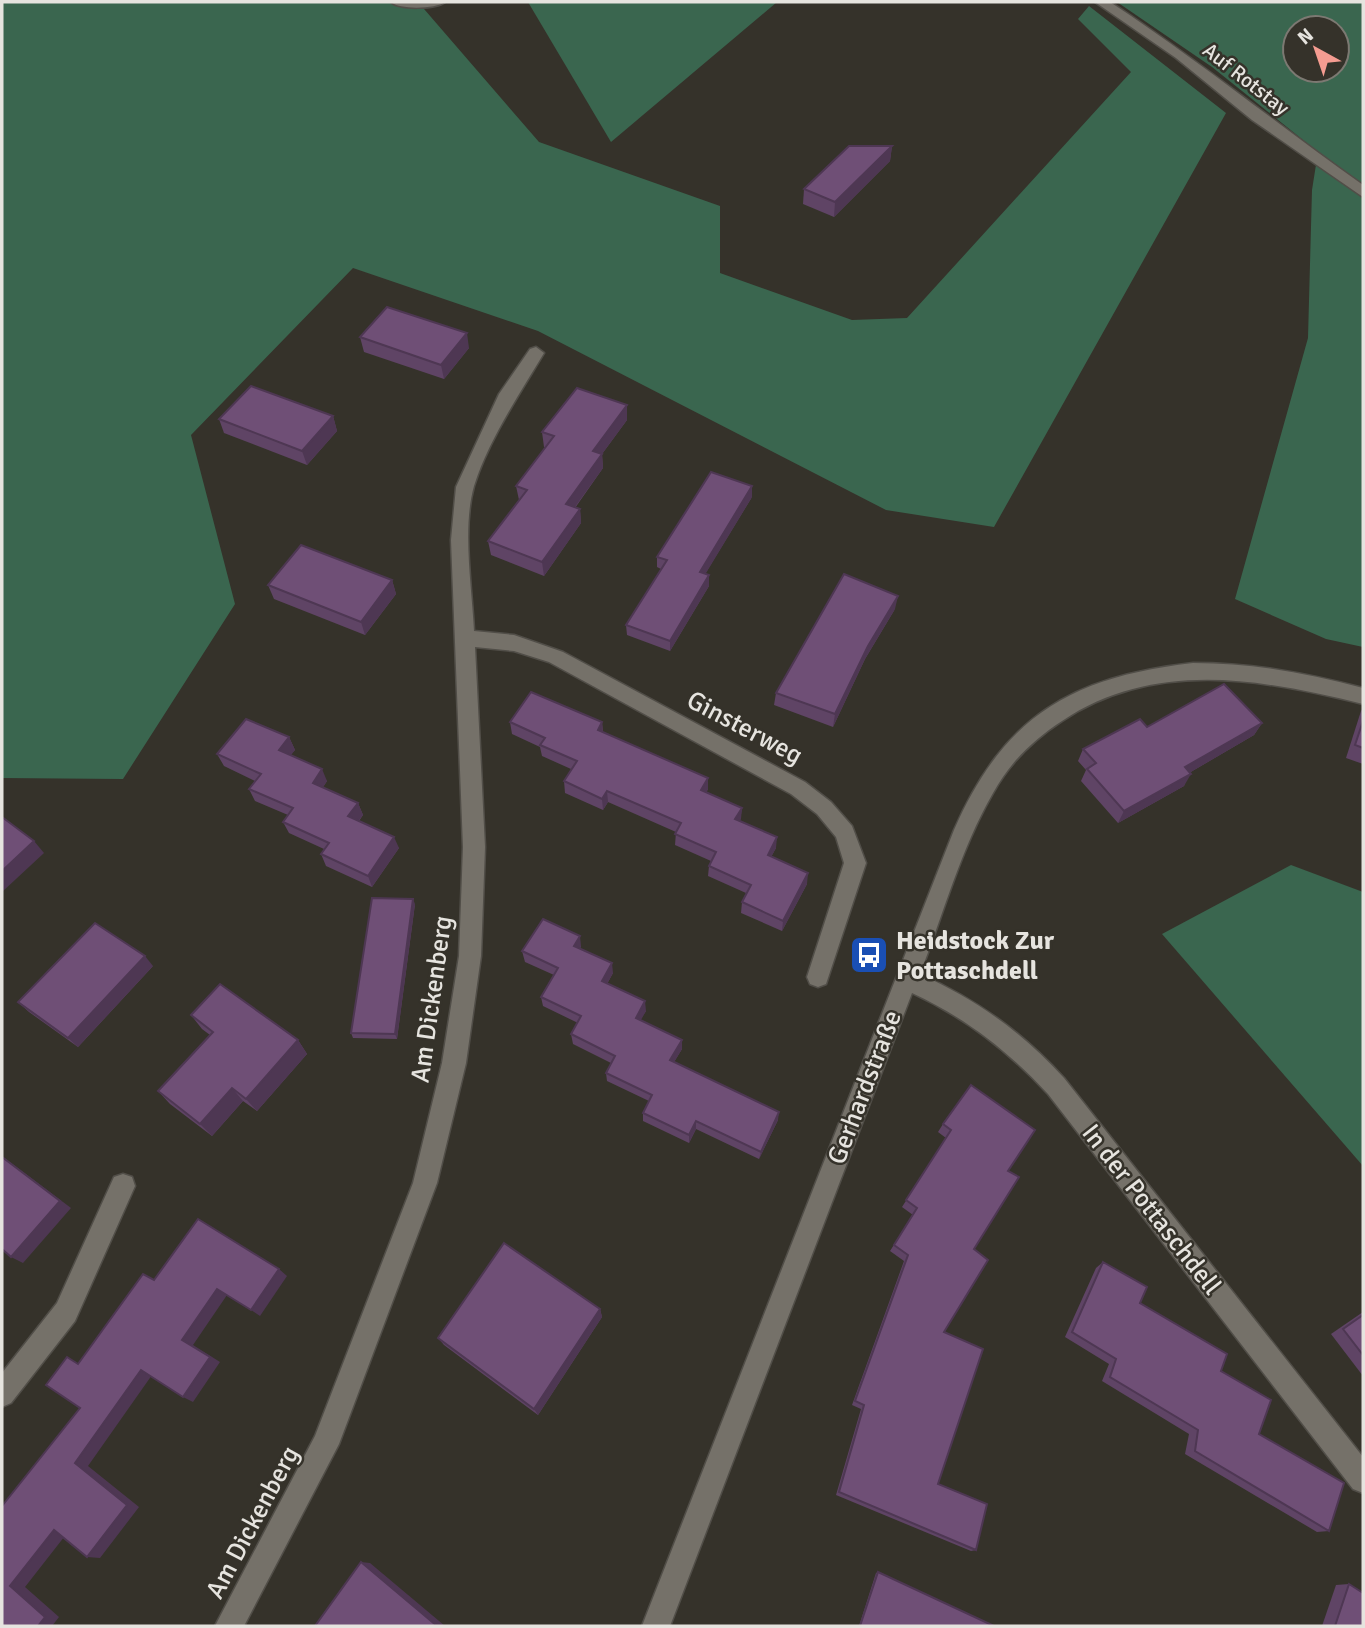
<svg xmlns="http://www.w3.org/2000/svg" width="1365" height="1628" viewBox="0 0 1365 1628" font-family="Signika,sans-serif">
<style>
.green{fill:#3a664f;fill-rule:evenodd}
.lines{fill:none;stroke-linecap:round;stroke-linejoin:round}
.minor-casing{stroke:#514e48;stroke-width:3}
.minor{fill:#757169;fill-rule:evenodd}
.wall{fill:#5f4465}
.shaded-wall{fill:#4e3753}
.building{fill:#6f4f76;stroke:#4e3753;stroke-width:2}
.labels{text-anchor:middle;stroke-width:5;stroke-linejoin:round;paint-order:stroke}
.far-street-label{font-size:21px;fill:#e6e4df;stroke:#35322a}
.street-label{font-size:26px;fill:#e6e4df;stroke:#35322a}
.poi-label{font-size:26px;font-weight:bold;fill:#e6e4df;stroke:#35322a;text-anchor:start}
</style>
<rect width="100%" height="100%" fill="#35322a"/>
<g class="green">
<path d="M2,2h416l121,140 181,64v67l132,47 55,-2 224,-246 -53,-53 11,-13 137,107 -232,414 -108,-17 -348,-179 -185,-63 -162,167 44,169 -112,175 -121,-1z"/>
<path d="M528,2h249l-166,140z"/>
<path d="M1117,2h246v645l-37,-8 -91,-40 73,-261 4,-148 6,-38 -106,-85zM1295,28h42v42h-42z"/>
<path d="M1291,865l72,27v274l-201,-232z"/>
</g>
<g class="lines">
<defs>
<g id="minor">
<path d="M391,2h54c-9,7 -46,8 -54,0z"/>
<path d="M1095,2h15c87,57 168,123 253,183v12l-111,-77 -76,-62z"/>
<path d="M536,347l8,6c-24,40 -56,88 -70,133 -12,42 -2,102 0,145l40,4 49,17 242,130 26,20 21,24 14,37 -40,121 -8,3 -8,-3 -3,-7 37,-114 -8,-26 -19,-23 -26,-20 -242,-132 -35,-11 -39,-4 10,200 -4,109 -15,107 -29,120 -98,261 -95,182h-29l100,-190 98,-253 29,-120 17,-107 4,-109 -12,-307 5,-53 43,-93 31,-45z"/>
<path d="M1193,663c59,0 113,10 170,25v16c-102,-25 -208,-45 -301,17 -29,19 -52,41 -69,72 -32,55 -50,122 -73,181 57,26 102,58 144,104l299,379v36l-10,-4 -305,-395c-40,-43 -82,-76 -136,-101l-242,633h-28l312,-796c50,-114 117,-153 239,-167z"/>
<path d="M123,1174l9,3 3,9 -60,135 -64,82 -9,4v-34l55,-70 57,-126z"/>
</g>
</defs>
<use href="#minor" class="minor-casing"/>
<use href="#minor" class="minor"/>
</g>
<g class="wall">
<path d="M892,146l-2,15 -56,56 -31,-13 1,-15z"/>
<path d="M360,337l109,11 -25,31 -80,-27z"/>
<path d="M627,405v15l-25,34 1,14 -28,40 5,1 1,14 -37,53 -53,-21 -3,-14 31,-41 -3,-14 30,-39h-2l-2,-15z"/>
<path d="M333,416l4,15 -30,34 -83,-32 -5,-14z"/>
<path d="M752,497l-47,77 4,12 -39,65 -43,-16 -1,-10 35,-56 -4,-2v-10z"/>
<path d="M392,580l4,14 -31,41 -91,-36 -6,-14z"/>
<path d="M895,609l-30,50 -32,68 -59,-22 2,-12z"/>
<path d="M1363,708v56l-17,-6 15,-47z"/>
<path d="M510,722h92l1,10 105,46v11l-2,4 36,15 -2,13 36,27 -5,9 36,27 -25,47 -41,-18 1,-11 4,-9 -38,-17 1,-10 2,-5 -36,-16 1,-13 -68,-30 -5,8 -38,-17 -1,-12 7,-12 -29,-13 -2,-9 -28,-13z"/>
<path d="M1262,723l-8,12 -65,38 -5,13 -66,37 -37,-42 5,-11 -8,-9 5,-12 64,-22z"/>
<path d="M289,737l6,13 -5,5 37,26 -4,6 35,16 5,12 -4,6 40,27 -27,39 -46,-21 -5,-12 3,-5 -35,-16 -6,-11 5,-7 -33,-14 -6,-12 6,-8 -31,-15 -7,-12z"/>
<path d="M415,904l-18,135 -44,-1 -2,-5z"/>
<path d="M581,946l-1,3 33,24 -6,11 39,27 -6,9 42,20v9l-8,13 104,58 -19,39 -63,-30 -7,14 -46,-22v-8l6,-12 -42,-20 -1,-8 5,-10 -38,-19 -2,-10 7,-11 -35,-17 -2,-9 13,-22 -29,-13 -3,-11z"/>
<path d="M153,966l-75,81 -49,-35 -11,-10z"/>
<path d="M191,1015l107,25 9,14 -50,57 -14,-10 -31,35 -42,-32 -12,-13 52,-56 -8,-6z"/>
<path d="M943,1124l65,47 -34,78 -30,83 -6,152 38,66 -5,1 -135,-56 25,-86 -9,-4 52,-144 -14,-10 23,-36 -11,-8 44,-69 -8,-6z"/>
<path d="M1103,1262l37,41 81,68 38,63 70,97 -12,1 -132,-78 4,-20 -87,-53 7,-17 -44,-27 31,-69z"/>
<path d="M600,1309l2,8 -64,98 -94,-70 -6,-7z"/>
<path d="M1363,1312v64l-32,-42z"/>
<path d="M878,1572l116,54h-135l17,-53z"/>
<path d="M1349,1584l14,42h-41l14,-41z"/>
</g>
<g class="shaded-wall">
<path d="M892,146l-2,15 -56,56 1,-15z"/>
<path d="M467,333l2,15 -25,31 -3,-14z"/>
<path d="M627,405v15l-25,34 1,14 -36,50 -1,-14 27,-53z"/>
<path d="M333,416l4,15 -30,34 -5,-14z"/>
<path d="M752,486v11l-52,86v-11z"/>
<path d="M580,509l1,14 -37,53 -2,-14z"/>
<path d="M709,575v11l-39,65v-10z"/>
<path d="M392,580l4,14 -31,41 -4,-13z"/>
<path d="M898,596l-3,13 -30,50 -32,68 2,-13 33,-68z"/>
<path d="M602,722l1,12 -5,-4z"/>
<path d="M1262,723l-8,12 -77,45 8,-13z"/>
<path d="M289,737l6,13 -10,13 -6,-13z"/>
<path d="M322,769l5,12 -9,14 -5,-12z"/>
<path d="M1191,774l-7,12 -66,37 6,-12z"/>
<path d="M708,778v11l-7,13v-12z"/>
<path d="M607,791l1,11 -5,8 -1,-11z"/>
<path d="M358,803l5,12 -10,13 -5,-12z"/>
<path d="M742,808l-1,11 -7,11 1,-11z"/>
<path d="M394,837l5,11 -27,39 -4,-11z"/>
<path d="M777,837l-1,11 -10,18 2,-11z"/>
<path d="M34,841l10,12 -42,39v-21z"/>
<path d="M808,873l-1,11 -25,47 1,-10z"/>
<path d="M413,899l2,5 -18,135 -2,-5z"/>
<path d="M580,936l1,10 -5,10 -2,-10z"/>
<path d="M145,956l8,10 -75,81 -10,-9z"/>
<path d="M612,963l1,10 -10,18 -1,-10z"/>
<path d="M645,1001l1,10 -9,16 -1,-9z"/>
<path d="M298,1040l9,14 -50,57 -11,-12z"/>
<path d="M682,1040v9l-12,20v-9z"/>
<path d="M232,1088l11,13 -31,35 -12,-12z"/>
<path d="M779,1112l-1,8 -19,39 2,-7z"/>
<path d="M696,1121v8l-7,14v-8z"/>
<path d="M2,1156l69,52 -48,55 -12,-6z"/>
<path d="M279,1269l8,7 -27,40 -9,-6z"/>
<path d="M217,1289l10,6 -34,50 27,17 -27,40 -10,-5 -1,-57z"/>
<path d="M600,1309l2,8 -64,98 -4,-6z"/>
<path d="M141,1370l11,5 -64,91 51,41 -39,51 -13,-1 -12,-94z"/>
<path d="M54,1530l14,2 -43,55 34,30 -7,9h-14l-28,-40z"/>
<path d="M361,1562l9,1 75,63h-8z"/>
</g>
<g class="building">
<path d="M849,146h43l-57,56 -31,-13z"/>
<path d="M387,307l80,26 -26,32 -81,-28z"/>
<path d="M251,386l82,30 -31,35 -83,-32z"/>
<path d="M577,388l50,17 -34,46 9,3 -36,50 14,5 -38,53 -54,-21 39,-51 -11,-4 38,-50 -12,-4z"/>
<path d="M711,472l41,14 -52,86 9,3 -39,66 -44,-16 41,-65 -10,-3z"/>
<path d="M301,545l91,35 -31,42 -93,-37z"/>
<path d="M844,574l54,22 -30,50 -33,68 -59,-21z"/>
<path d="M1224,684l38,39 -77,44 6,7 -67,37 -37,-42 9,-6 -13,-14 57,-30 7,8z"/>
<path d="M531,692l71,30 -4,8 110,48 -7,12 41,18 -7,11 42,18 -9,18 40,18 -25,48 -41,-19 9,-17 -42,-19 7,-14 -41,-18 6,-11 -74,-32 -5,8 -38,-18 13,-20 -37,-16 5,-7 -35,-16z"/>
<path d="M246,719l43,18 -10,13 43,19 -9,14 45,20 -10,13 46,21 -26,39 -47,-22 8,-11 -46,-21 10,-14 -44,-19 12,-15 -44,-20z"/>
<path d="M1363,721v27l-8,-3z"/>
<path d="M2,817l32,24 -32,30z"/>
<path d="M372,898l41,1 -18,135 -44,-1z"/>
<path d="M543,919l37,17 -6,10 38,17 -10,18 43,20 -9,17 46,22 -12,20 109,52 -18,40 -65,-31 -7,14 -46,-22 9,-18 -46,-22 9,-17 -44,-22 10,-18 -40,-19 17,-29 -36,-17z"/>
<path d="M95,923l50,33 -77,82 -50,-36z"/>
<path d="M220,984l78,56 -52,59 -14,-11 -32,36 -42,-33 55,-59 -22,-17z"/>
<path d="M971,1085l64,45 -27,41 11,6 -45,72 14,11 -44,72 39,17 -45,135 49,20 -11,46 -137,-58 25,-87 -9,-4 53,-146 -14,-10 23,-37 -11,-8 45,-70 -8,-6z"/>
<path d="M2,1157l58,44 -49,56 -9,-8z"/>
<path d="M198,1219l81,50 -28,41 -34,-21 -35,51 28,17 -27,40 -42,-27 -66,93 52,42 -40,52 -33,-27 -44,56 35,31 -7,9h-36v-120l78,-98 -34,-23 21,-28 11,7 65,-90 11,6z"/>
<path d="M504,1243l96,66 -66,100 -96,-71z"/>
<path d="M1103,1262l44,25 -7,16 87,51 -6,17 50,29 -12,34 85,49 -15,48 -134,-80 3,-21 -88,-53 6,-18 -44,-27z"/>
<path d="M1363,1315v40l-20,-26z"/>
<path d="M361,1562l76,64h-122z"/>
<path d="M878,1572l116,54h-134z"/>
<path d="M1349,1584l14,9v33h-28z"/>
</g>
<defs>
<symbol id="bus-square" viewBox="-11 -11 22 22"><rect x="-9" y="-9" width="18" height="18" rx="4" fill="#1a4fb4" stroke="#35322a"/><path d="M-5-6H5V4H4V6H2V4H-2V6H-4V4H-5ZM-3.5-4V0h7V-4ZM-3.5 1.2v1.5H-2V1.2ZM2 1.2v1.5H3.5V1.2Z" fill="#fff"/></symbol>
</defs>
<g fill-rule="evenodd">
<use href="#bus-square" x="847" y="933" width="44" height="44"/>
</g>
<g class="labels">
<g class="far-street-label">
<text transform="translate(1246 79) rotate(38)" y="7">Auf Rotstay</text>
</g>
<g class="street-label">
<text transform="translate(745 727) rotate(28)" y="9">Ginsterweg</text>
<text transform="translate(431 999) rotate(-82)" y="9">Am Dickenberg</text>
<text transform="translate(864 1087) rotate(-69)" y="9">Gerhardstraße</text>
<text transform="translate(1152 1209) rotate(52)" y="9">In der Pottaschdell</text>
<text transform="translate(252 1522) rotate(-62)" y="9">Am Dickenberg</text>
</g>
<g class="poi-label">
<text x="896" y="949">Heidstock Zur<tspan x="896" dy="30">Pottaschdell</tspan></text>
</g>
</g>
<rect width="1365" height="1628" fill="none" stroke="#e6e4df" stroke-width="7"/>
<g transform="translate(1316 49) rotate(320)"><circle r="33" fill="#35322a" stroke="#7c7972" stroke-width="2"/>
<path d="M0-5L12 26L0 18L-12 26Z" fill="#f59c91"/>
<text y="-10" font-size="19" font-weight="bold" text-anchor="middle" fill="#e6e4df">N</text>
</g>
</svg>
